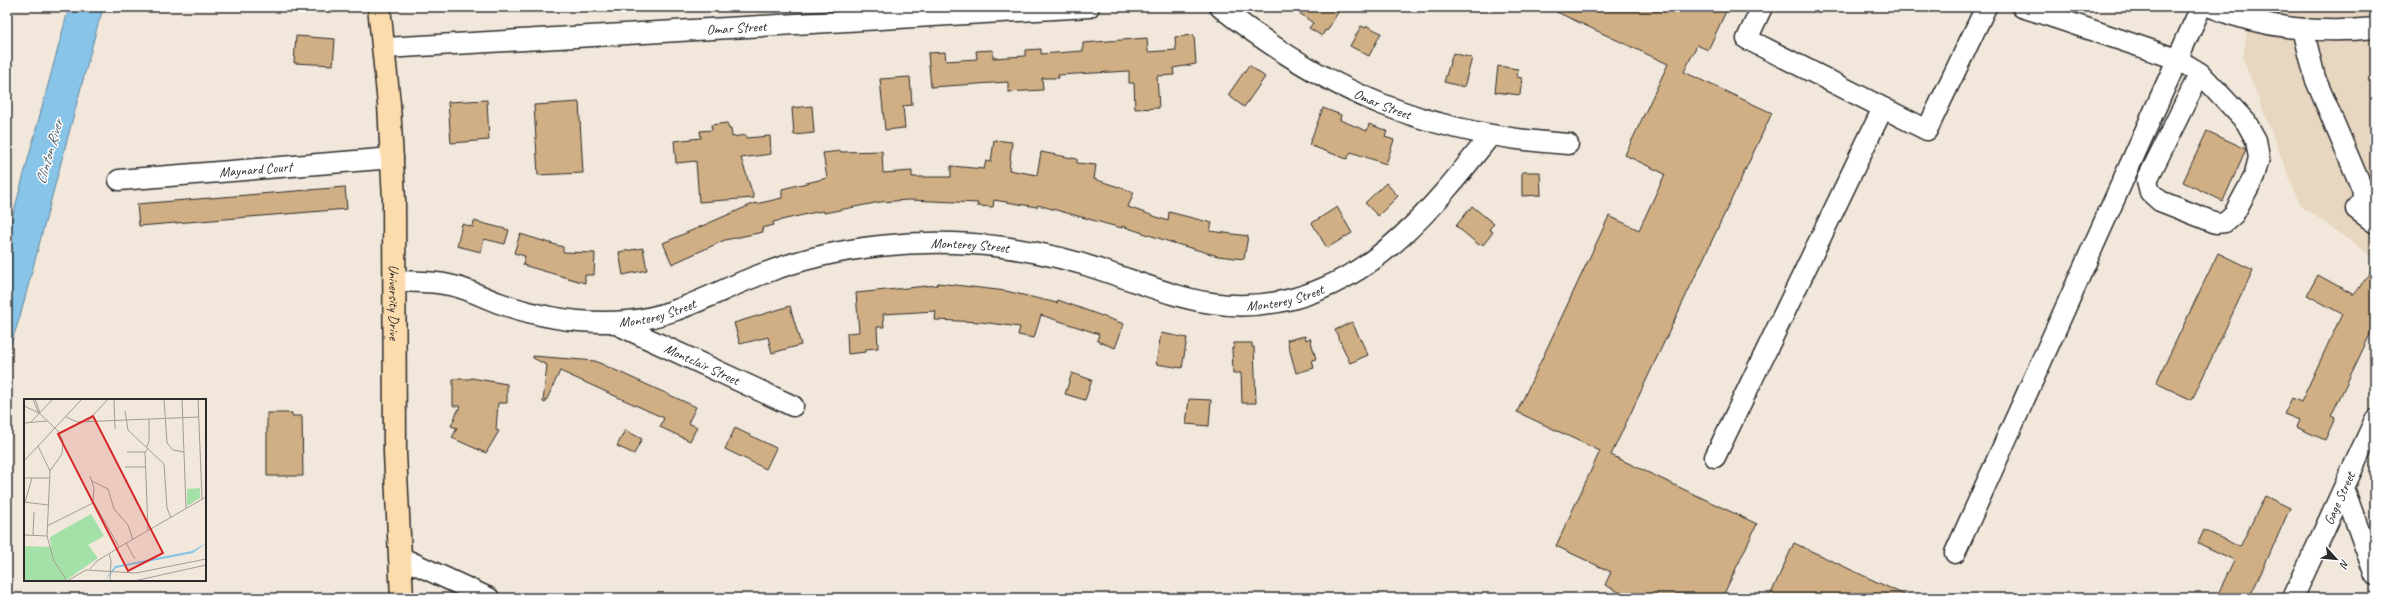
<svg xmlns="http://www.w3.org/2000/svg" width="2382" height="605" viewBox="0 0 2382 605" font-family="Caveat,sans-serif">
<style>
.built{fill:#e7d6c0}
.water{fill:#88c4e8;stroke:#63879c}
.building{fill:#d1af84;stroke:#2b2b2b}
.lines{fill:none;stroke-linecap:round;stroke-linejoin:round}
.minor-casing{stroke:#2b2b2b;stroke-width:23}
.major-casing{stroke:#2b2b2b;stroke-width:25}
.minor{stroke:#fff;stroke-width:20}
.major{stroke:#fcdcac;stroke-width:22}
.labels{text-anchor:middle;stroke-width:3;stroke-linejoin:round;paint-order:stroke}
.street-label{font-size:14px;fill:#2b2b2b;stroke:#fff}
.water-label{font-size:15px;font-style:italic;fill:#475964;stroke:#fff}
.inset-road{fill:none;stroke:#a29c94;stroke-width:1}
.view{fill:#d62828;fill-opacity:0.15;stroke:#d62828;stroke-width:2}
.inset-edge{fill:none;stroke:#2b2b2b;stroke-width:2}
</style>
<rect width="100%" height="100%" fill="#f1e7da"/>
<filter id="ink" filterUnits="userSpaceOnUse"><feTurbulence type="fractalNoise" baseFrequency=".025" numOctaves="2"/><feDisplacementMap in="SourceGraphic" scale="8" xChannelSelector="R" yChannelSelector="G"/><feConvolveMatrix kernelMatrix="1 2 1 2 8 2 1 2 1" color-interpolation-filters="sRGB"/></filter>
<g filter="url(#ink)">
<path class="built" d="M2251,7h124v252l-75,-54 -57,-146z"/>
<path class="water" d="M69,7h35l-6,17 -79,296 -12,35v-118z"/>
<g class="building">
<path d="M1291,7h50l-14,24 -2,-1 -3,6 -13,-8 4,-5z"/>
<path d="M1546,7h182l-20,43 -11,-5 -13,27 88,41 -161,342 146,69 -35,74h-91l-26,-13 6,-13 -55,-26 44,-95 -83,-39 92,-196 30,14 26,-56 -40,-19 43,-91z"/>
<path d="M1361,26l5,2 1,-2 14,7 -12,23 -19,-10z"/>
<path d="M1194,35l2,29 -23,4 1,7 -17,1 2,32 -24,1 -1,-26h-5v-12l-71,4 1,3h-17l1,12 -35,2v-10l-77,5 -3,-34 17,-1 1,9 31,-2 -1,-8 17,-1v8l32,-2v-6l16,-1v5l42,-3v-8l64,-5 1,14 28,-2 -1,-13z"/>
<path d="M296,36l39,3 -2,26 -39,-2z"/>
<path d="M1453,53l19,5 -8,29 -20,-5z"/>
<path d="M1249,65l16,12 -21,30 -16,-12z"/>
<path d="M1498,66l20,3 -1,8 5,1 -2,17 -25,-3z"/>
<path d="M910,77l2,28 -9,1 2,22 -20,2 -5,-51z"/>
<path d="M487,100l2,40 -38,3 -3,-41z"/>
<path d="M579,102l4,71 -45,2 -4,-70z"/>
<path d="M812,106l2,27 -20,2 -2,-27z"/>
<path d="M1323,108l18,7 -1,5 27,11 2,-7 18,7 -2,6 9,3 -8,24 -35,-12 -4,7 -38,-14z"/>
<path d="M727,123l2,6h2l1,8 14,-2v3l24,-2 1,18 -30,4 13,40 -55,4 -3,-41 -20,2 -2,-22 27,-3 -1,-7 12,-1 -1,-5z"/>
<path d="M2207,131l39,18 -23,52 -40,-19z"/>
<path d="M994,140l18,2 -3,28 28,5 4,-23 36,7v4l19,2 -2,14 40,13 -6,15 40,14 1,-9 43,11 -2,8 38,5 -4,23 -26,-3 -48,-14 -48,-16v2l-8,-2 -76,-21 -1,2 -43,-7 -1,7 -16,-1 1,-3 -69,-3 -29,2 -56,11v-2l-8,1 -43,10 1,3 -12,3 1,4 -38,8 -53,24 -9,-21 92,-40 1,1 26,-6v-9l45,-11 -4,-25 18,-2v1l41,-1 1,22 29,-2v6h39v-11l33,3 2,-8 5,1z"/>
<path d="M1522,172h18l1,23 -19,1z"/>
<path d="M1386,183l12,13 -20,20 -13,-13z"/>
<path d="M345,187l2,22 -208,17 -2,-22z"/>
<path d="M1472,206l22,18 -5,5 4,3 -10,13 -2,-2 -2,2 -23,-19z"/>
<path d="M1337,207l15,26 -25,15 -15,-25z"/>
<path d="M474,221l35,9 -4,14 -21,-5 -3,13 -24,-6 5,-22 11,3z"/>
<path d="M520,234l43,13v5l32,1 -1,22h-9v8l-62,-18 2,-9 -11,-3z"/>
<path d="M643,248l4,22 -24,5 -4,-23z"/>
<path d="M2218,253l35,17 -61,130 -36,-17z"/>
<path d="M2375,265v59l-44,92 4,2 -10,22 -29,-13 3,-7 -15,-6 8,-16 9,4 41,-88 -35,-19 11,-20 36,20z"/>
<path d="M938,283l68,8 51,12 1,-3 66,24 -9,24 -18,-7 2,-7 -58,-19 -7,23 -16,-3 2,-8 -39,-5 -46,-2 1,-9 -53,3 1,13h-7l1,21 -12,1v3l-18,2 -1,-21 12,-1 -3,-39 81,-8z"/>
<path d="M790,306l11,39 -29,8 -4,-16 -28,7 -6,-21z"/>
<path d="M1352,322l16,33 -18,8 -15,-33z"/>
<path d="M1161,333l26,5 -5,30 -26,-4z"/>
<path d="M1305,336l1,4 4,-2 6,21 -4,1 2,8 -18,5 -9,-33z"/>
<path d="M1234,343h18v4h2l2,56h-14l-1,-30h-8l-1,-25h2z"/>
<path d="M533,356l62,5 101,46 -8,16 9,4 -7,14 -30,-14 4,-9 -104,-47 -15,32 -2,-1 4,-37 -14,-7z"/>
<path d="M1072,373l20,7 -7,20 -20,-6z"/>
<path d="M471,378l36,6v19h-9l-2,27 3,1 -13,22 -34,-15 5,-10 -6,-2 9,-20h-7v-27h17z"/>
<path d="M1189,399l22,1 -2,26 -23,-2z"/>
<path d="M267,413h25v3h10l1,60h-36z"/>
<path d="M735,428l41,20 -10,21 -41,-20z"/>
<path d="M625,430l17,9 -8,15 -17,-8z"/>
<path d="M2265,496l25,12 -26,59 -15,31h-33l18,-38 -36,-17 6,-13 36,17z"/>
<path d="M1794,543l117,55h-142z"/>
</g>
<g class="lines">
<defs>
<g id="minor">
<path id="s1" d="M1220,7c109,86 208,128 348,137"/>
<path d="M1762,7l-15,32 180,91 59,-123"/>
<path d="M2022,7l31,10 5,-10"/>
<path d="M2211,7c51,21 109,27 164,21"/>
<path d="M2053,17l124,42 23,14 46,49 10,18 3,18 -5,19 -20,37 -9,8 -9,1 -56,-22 -10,-9 -3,-12 53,-107"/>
<path d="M2303,29l12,49 48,113 -1,11 -6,7 19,14"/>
<path id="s2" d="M385,48l704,-41"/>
<path id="s3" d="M119,180l274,-22"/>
<path id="s4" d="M396,281c17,1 36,0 53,4 18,3 33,12 50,18 42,15 85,22 129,18 48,-4 90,-31 134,-47 75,-29 161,-37 241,-27 35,5 70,13 104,25 66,22 113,45 185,27 88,-23 144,-95 198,-163"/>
<path id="s5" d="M614,323l179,83"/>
<path d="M1715,457l168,-349"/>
<path d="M2344,489l31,86"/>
<path d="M1955,553l246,-546"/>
<path d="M400,557l89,41"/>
<path id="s6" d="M2293,598l82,-178"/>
</g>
<g id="major">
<path id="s7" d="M379,7l10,97 5,96 1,253 7,145"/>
</g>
</defs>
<use href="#minor" class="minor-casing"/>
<use href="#major" class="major-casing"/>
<use href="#minor" class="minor"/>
<use href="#major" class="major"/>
</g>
</g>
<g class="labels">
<g class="street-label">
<text dy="5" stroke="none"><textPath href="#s2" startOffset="352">Omar Street</textPath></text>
<text dy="5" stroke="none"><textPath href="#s1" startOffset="190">Omar Street</textPath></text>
<text dy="5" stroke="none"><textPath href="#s3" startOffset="137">Maynard Court</textPath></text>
<text dy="5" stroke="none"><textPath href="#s4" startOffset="592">Monterey Street</textPath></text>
<text dy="5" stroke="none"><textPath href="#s4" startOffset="916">Monterey Street</textPath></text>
<text dy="5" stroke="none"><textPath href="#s7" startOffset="296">University Drive</textPath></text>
<text dy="5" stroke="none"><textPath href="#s4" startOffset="268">Monterey Street</textPath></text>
<text dy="5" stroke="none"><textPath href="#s5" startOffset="97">Montclair Street</textPath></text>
<text dy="5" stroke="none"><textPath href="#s6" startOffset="110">Gage Street</textPath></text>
</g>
<g class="water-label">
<text transform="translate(49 152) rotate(-74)" y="5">Clinton River</text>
</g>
</g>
<g transform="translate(24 399)">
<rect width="182" height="182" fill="#f1e7da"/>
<path d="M176,89v10l-13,8v-17zM67,115l13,22 -16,9 10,13 -33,23h-41v-35l27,1 -1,-10z" fill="#a4e1a8"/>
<path d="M182,144l-13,10 -77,15 -12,13 11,-15 77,-15z" fill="#88c4e8"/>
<path class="inset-road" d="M9,0l5,13 20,19 5,10 -1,13 -12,17M11,0l5,14M90,0l1,30M140,0l3,44 6,7 11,2M158,0l4,109M174,0l4,100M0,7l15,7M101,12l3,19 36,34 3,44 4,10M42,18l11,5 122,-5M7,23l22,-23M63,23l21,-23M0,24l23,-2M14,47l12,25 -3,65 7,25 13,20M123,48l2,-6v-22M103,53h19M0,62l58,-62M101,68h21M66,77l4,12 -1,13 26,46M0,79h25M68,82l16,8 6,20 14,16 5,15M0,103l24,3M1,103l7,-24M23,127l46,-23M124,131l-3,-77 3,-5M0,136l23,1M9,136l1,-23M102,144l9,16M85,155l2,6 -1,21M66,170l7,-8 26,-16 83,-48M43,182l19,-11 50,3 70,-14M110,182l72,-16"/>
<path class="view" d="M69,17l70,137 -35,18 -70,-137z"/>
<rect width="182" height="182" class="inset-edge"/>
</g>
<rect width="2382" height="605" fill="none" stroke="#fff" stroke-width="24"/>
<rect x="12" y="12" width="2358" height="581" fill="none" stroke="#2b2b2b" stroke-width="1.5" filter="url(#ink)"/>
<g transform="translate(2336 559) rotate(117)" stroke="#ffffff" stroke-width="3" paint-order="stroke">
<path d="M0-3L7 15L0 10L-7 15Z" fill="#2b2b2b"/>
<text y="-6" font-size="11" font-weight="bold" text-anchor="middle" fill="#2b2b2b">N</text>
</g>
</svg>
